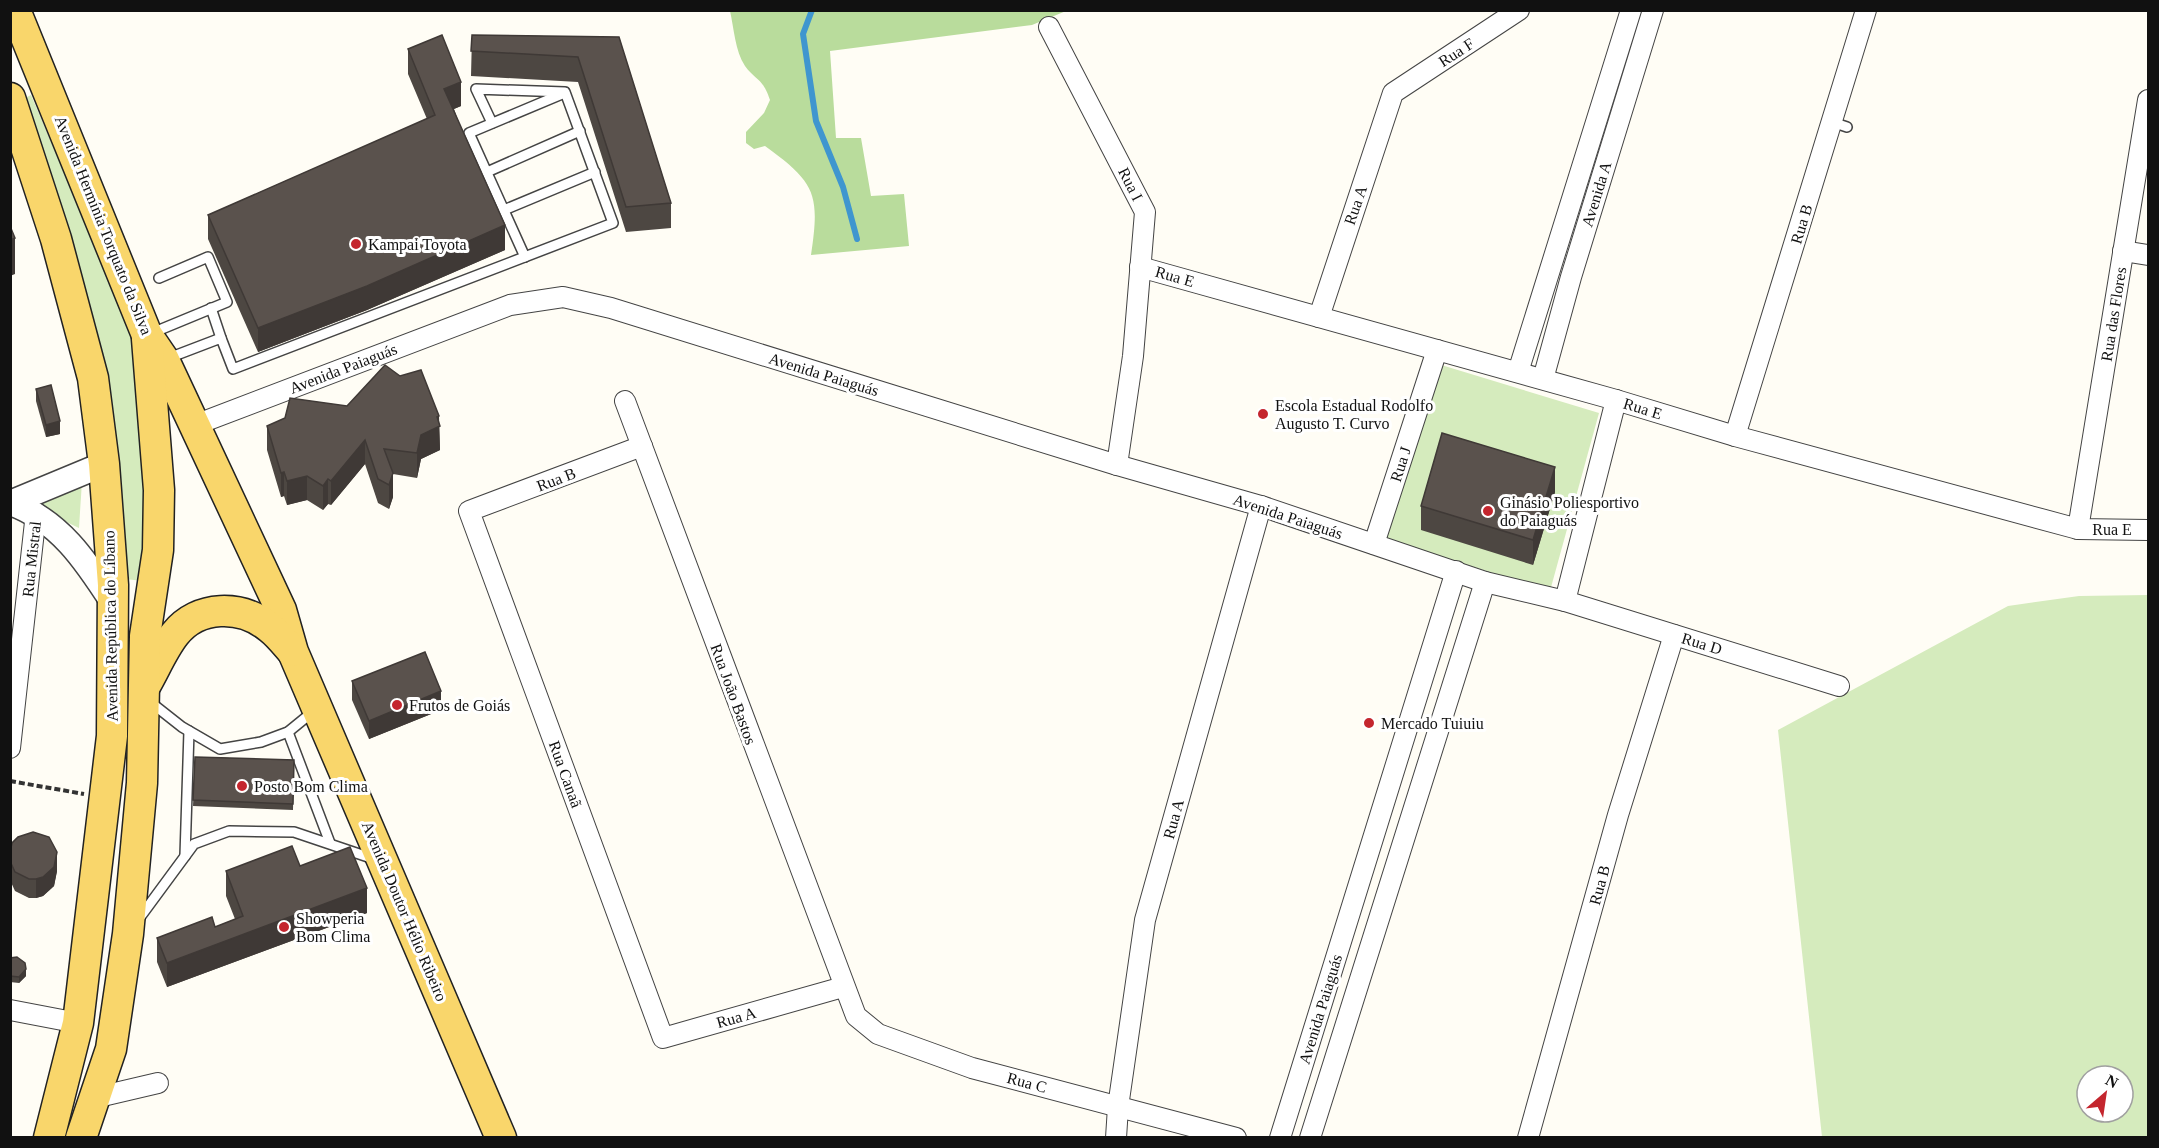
<svg xmlns="http://www.w3.org/2000/svg" width="2159" height="1148" viewBox="0 0 2159 1148" font-family="'Times New Roman',serif">
<style>
.green{fill:#d5ebbd;fill-rule:evenodd}
.forest{fill:#b9dc9c}
.lines{fill:none;stroke-linecap:round;stroke-linejoin:round}
.stream{stroke:#3f96cf;stroke-width:6}
.service-casing{stroke:#444;stroke-width:12}
.minor-casing{stroke:#444;stroke-width:22}
.tertiary-casing{stroke:#444;stroke-width:27}
.primary-casing{stroke:#222;stroke-width:33}
.path{stroke:#333;stroke-width:4;stroke-dasharray:6 3;stroke-linecap:butt}
.service{stroke:#fff;stroke-width:9}
.minor{stroke:#fff;stroke-width:20}
.tertiary{stroke:#fff;stroke-width:24}
.primary{stroke:#f9d66b;stroke-width:30}
.wall{fill:#4d4742}
.shaded-wall{fill:#3f3936}
.building{fill:#5a524d;stroke:#3f3936;stroke-width:1.5}
.poi-dot{fill:#c4262e;stroke:#fff;stroke-width:2}
.labels{text-anchor:middle;stroke-width:6;stroke-linejoin:round;paint-order:stroke}
.street-label{font-size:16px;fill:#111;stroke:#fff}
.poi-label{font-size:16px;fill:#111;stroke:#fff;text-anchor:start}
</style>
<rect width="100%" height="100%" fill="#fffdf5"/>
<g class="green">
<path d="M31,95l97,227 14,71 6,85 -5,103 -27,-3 -34,-292 -30,-108 -29,-79z"/>
<path d="M1438,364l161,49 -49,178 -168,-53z"/>
<path d="M82,481l-3,47 -49,-23z"/>
<path d="M2148,595v542h-326l-44,-407 230,-124 71,-10zM2087,1076h36v36h-36z"/>
</g>
<path class="forest" d="M730,11l336,-1v1l-34,14 -202,26 6,87h25l10,58 33,-2 5,52 -98,9c9,-61 5,-72 -46,-109l-11,3 -8,-6v-11l18,-19 6,-13c-7,-22 -14,-19 -25,-34 -10,-15 -11,-38 -15,-55z"/>
<g class="lines">
<path class="stream" d="M812,10l-9,24 13,87 27,66 14,52"/>
<defs>
<g id="service">
<path d="M1832,122l15,5"/>
<path d="M487,172l93,-41"/>
<path d="M504,210l91,-38"/>
<path d="M525,257l-56,-124 93,-39"/>
<path d="M211,308l10,30"/>
<path d="M152,333l75,-31 -19,-45 -49,21"/>
<path d="M166,359l55,-21 12,31 380,-146 -48,-131 -89,-3 16,34"/>
<path d="M149,701l33,26 38,22 41,-7 27,-10 27,-22"/>
<path d="M288,732l42,111"/>
<path d="M185,856l4,-125"/>
<path d="M138,920l56,-76 35,-13 65,1 80,27"/>
</g>
<g id="minor">
<path d="M1049,27l96,185 -12,144 -16,109"/>
<path d="M2123,251l25,4"/>
<path d="M1140,267l476,133 119,36 343,93 70,1"/>
<path d="M1319,317l74,-224 126,-83"/>
<path d="M1518,372l113,-362"/>
<path d="M1543,379l28,-102 82,-267"/>
<path d="M625,401l231,615 22,18 94,34 264,70"/>
<path d="M195,425l315,-120 53,-8 48,11 506,157 144,41 224,76 80,19 274,85"/>
<path d="M1735,436l131,-426"/>
<path d="M642,446l-173,65 194,527 180,-51"/>
<path d="M2078,529l70,-429"/>
<path d="M1374,544l63,-194"/>
<path d="M1565,601l51,-201"/>
<path d="M10,748l26,-235"/>
<path d="M10,1010l68,13"/>
<path d="M94,1098l64,-15"/>
<path d="M1116,1138l2,-31 27,-187 116,-414"/>
<path d="M1280,1138l176,-567"/>
<path d="M1310,1138l175,-556"/>
<path d="M1528,1138l90,-323 56,-180"/>
</g>
<g id="tertiary">
<path d="M10,503c49,17 76,58 103,100"/>
<path d="M10,503l94,-39"/>
</g>
<g id="primary">
<path d="M15,10l132,325 17,25 117,250 12,42 208,486"/>
<path d="M10,98l46,141 37,139 11,86 9,121 -1,151 -34,287 -29,115"/>
<path d="M145,686c10,-17 18,-37 30,-52 23,-29 66,-30 95,-6 8,6 15,15 22,23"/>
<path d="M81,1138l30,-89 17,-115 14,-151 3,-147 13,-86 1,-60 -12,-151"/>
</g>
</defs>
<use href="#service" class="service-casing"/>
<use href="#minor" class="minor-casing"/>
<use href="#tertiary" class="tertiary-casing"/>
<use href="#primary" class="primary-casing"/>
<path class="path" d="M10,781l74,13"/>
<use href="#service" class="service"/>
<use href="#minor" class="minor"/>
<use href="#tertiary" class="tertiary"/>
<use href="#primary" class="primary"/>
</g>
<g class="wall">
<path d="M472,35l147,2 52,166v25l-45,4 -48,-150 -107,-6z"/>
<path d="M408,49l53,57 -7,3 51,141 -138,60 -109,42 -50,-113v-24l219,-96 -19,-45z"/>
<path d="M36,389l24,45 -14,3 -10,-36z"/>
<path d="M439,424l1,26 -19,9 -4,19 -24,-4v23l-4,12 -11,-6 -13,-39 -34,41 -3,-1 -5,6 -16,-10 -20,5 -3,-9 -3,1 -14,-47v-24z"/>
<path d="M1555,492l-22,73 -112,-35v-24z"/>
<path d="M352,681l89,29 -72,29 -17,-39z"/>
<path d="M195,757l99,3 -1,50 -100,-4z"/>
<path d="M10,852l47,19 -3,15 -11,10 -7,2h-7l-14,-7 -5,-11z"/>
<path d="M300,866l67,47 -200,74 -10,-25v-24l58,-11 20,-8 -9,-23v-25z"/>
<path d="M10,958l16,18 -7,7 -9,-1z"/>
</g>
<g class="shaded-wall">
<path d="M461,82v24l-17,7v-24z"/>
<path d="M505,225v25l-138,60 -109,42v-24z"/>
<path d="M15,238v36l-5,2v-36z"/>
<path d="M439,416l1,34 -19,9 -4,19v-25l4,-18 16,-18z"/>
<path d="M60,421v13l-14,3v-12z"/>
<path d="M365,440v24l-34,41v-24z"/>
<path d="M1555,467v25l-22,73v-25z"/>
<path d="M284,472v24l-3,1v-24z"/>
<path d="M393,473v24l-4,12v-24z"/>
<path d="M307,476v24l-20,5v-24z"/>
<path d="M328,479v25l-5,6v-24z"/>
<path d="M441,691v19l-72,29v-18z"/>
<path d="M57,852v19l-3,15 -11,10 -7,2v-19z"/>
<path d="M367,888v25l-200,74v-24z"/>
<path d="M26,969v7l-7,7v-6z"/>
</g>
<g class="building">
<path d="M442,35l19,47 -17,7 61,136 -138,61 -109,42 -50,-113 227,-100 -27,-66z"/>
<path d="M472,35l147,2 52,166 -45,4 -48,-150 -107,-6z"/>
<path d="M10,226l5,12 -5,2z"/>
<path d="M385,365l15,11 21,-6 18,46 -2,1 3,9 -19,9 -4,18 -33,-4 9,24 -4,12 -11,-6 -13,-39 -34,41 -3,-2 -5,7 -16,-10 -20,5 -3,-9 -3,1 -14,-47 18,-8 5,-20 57,8z"/>
<path d="M51,385l9,36 -14,4 -10,-36z"/>
<path d="M1442,433l113,34 -22,73 -112,-34z"/>
<path d="M425,652l16,39 -72,30 -17,-40z"/>
<path d="M195,757l99,3 -1,44 -100,-4z"/>
<path d="M33,832l16,5 8,15 -3,15 -11,10 -7,2h-7l-14,-7 -5,-11v-9l2,-9 6,-6z"/>
<path d="M292,846l8,20 50,-19 17,41 -200,75 -10,-25 55,-21 3,10 28,-11 -17,-45z"/>
<path d="M17,957l8,6 1,6 -7,8 -9,-1v-18z"/>
</g>
<g class="poi-dot">
<circle cx="356" cy="244" r="6"/>
<circle cx="1263" cy="414" r="6"/>
<circle cx="1488" cy="511" r="6"/>
<circle cx="397" cy="705" r="6"/>
<circle cx="1369" cy="723" r="6"/>
<circle cx="242" cy="786" r="6"/>
<circle cx="284" cy="927" r="6"/>
</g>
<g class="labels">
<g class="street-label">
<text transform="translate(1456 52) rotate(-33)" y="6">Rua F</text>
<text transform="translate(1131 184) rotate(63)" y="6">Rua I</text>
<text transform="translate(1596 194) rotate(-73)" y="6">Avenida A</text>
<text transform="translate(1355 205) rotate(-71)" y="6">Rua A</text>
<text transform="translate(1801 224) rotate(-73)" y="6">Rua B</text>
<text transform="translate(104 225) rotate(68)" y="6">Avenida Hermínia Torquato da Silva</text>
<text transform="translate(1175 276) rotate(16)" y="6">Rua E</text>
<text transform="translate(2113 314) rotate(-81)" y="6">Rua das Flores</text>
<text transform="translate(343 368) rotate(-21)" y="6">Avenida Paiaguás</text>
<text transform="translate(824 374) rotate(17)" y="6">Avenida Paiaguás</text>
<text transform="translate(1643 408) rotate(17)" y="6">Rua E</text>
<text transform="translate(1400 464) rotate(-72)" y="6">Rua J</text>
<text transform="translate(556 479) rotate(-21)" y="6">Rua B</text>
<text transform="translate(1288 516) rotate(18)" y="6">Avenida Paiaguás</text>
<text x="2112" y="535">Rua E</text>
<text transform="translate(31 559) rotate(-84)" y="6">Rua Mistral</text>
<text transform="translate(110 626) rotate(-91)" y="6">Avenida República do Líbano</text>
<text transform="translate(1702 643) rotate(17)" y="6">Rua D</text>
<text transform="translate(734 694) rotate(70)" y="6">Rua João Bastos</text>
<text transform="translate(566 774) rotate(70)" y="6">Rua Canaã</text>
<text transform="translate(1173 819) rotate(-75)" y="6">Rua A</text>
<text transform="translate(1599 885) rotate(-75)" y="6">Rua B</text>
<text transform="translate(405 911) rotate(67)" y="6">Avenida Doutor Hélio Ribeiro</text>
<text transform="translate(1320 1009) rotate(-73)" y="6">Avenida Paiaguás</text>
<text transform="translate(736 1017) rotate(-16)" y="6">Rua A</text>
<text transform="translate(1027 1082) rotate(15)" y="6">Rua C</text>
</g>
<g class="poi-label">
<text x="368" y="250">Kampai Toyota</text>
<text x="1275" y="411">Escola Estadual Rodolfo<tspan x="1275" dy="18">Augusto T. Curvo</tspan></text>
<text x="1500" y="508">Ginásio Poliesportivo<tspan x="1500" dy="18">do Paiaguás</tspan></text>
<text x="409" y="711">Frutos de Goiás</text>
<text x="1381" y="729">Mercado Tuiuiu</text>
<text x="254" y="792">Posto Bom Clima</text>
<text x="296" y="924">Showperia<tspan x="296" dy="18">Bom Clima</tspan></text>
</g>
</g>
<rect width="2159" height="1148" fill="none" stroke="#111111" stroke-width="24"/>
<g transform="translate(2105 1094) rotate(29)"><circle r="28" fill="#ffffff" stroke="#a0a0a0" stroke-width="1.5"/>
<path d="M0-4.5L10 22L0 15L-10 22Z" fill="#c4262e"/>
<text y="-9" font-size="16" font-weight="bold" text-anchor="middle" fill="#111111">N</text>
</g>
</svg>
